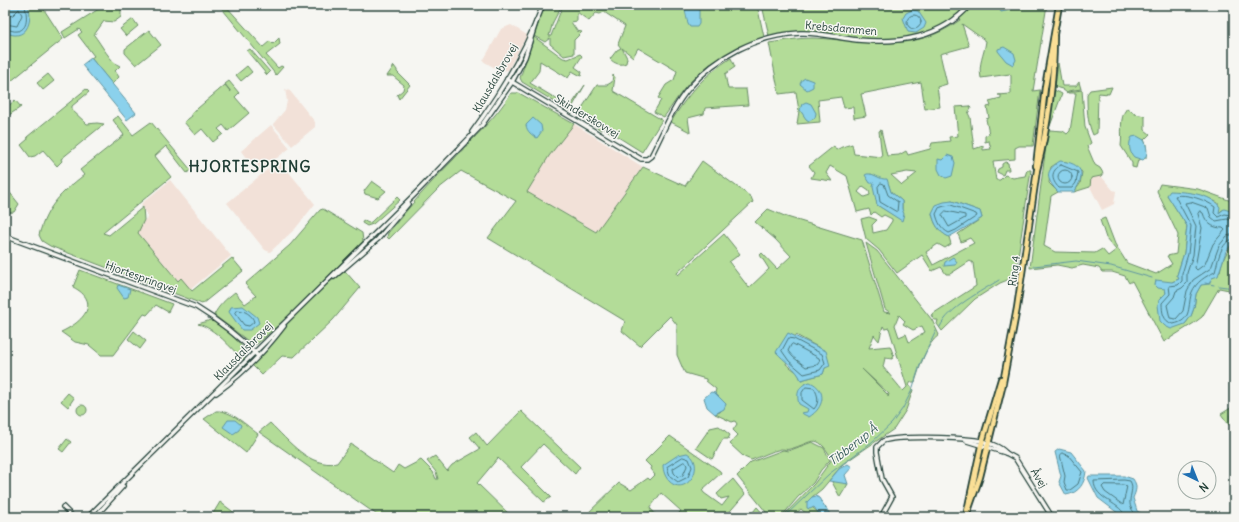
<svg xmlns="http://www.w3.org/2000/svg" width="1239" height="522" viewBox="0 0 1239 522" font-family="Delius,sans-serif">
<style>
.built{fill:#f2e1d8}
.green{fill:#b3dc98;stroke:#698c66;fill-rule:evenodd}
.water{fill:#8bd1ec;stroke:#6096a2}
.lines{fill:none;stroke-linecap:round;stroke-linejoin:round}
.shore{stroke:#4a787e;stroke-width:1}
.stream{stroke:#6096a2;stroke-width:1}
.tertiary-casing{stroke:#1f3d34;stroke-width:6}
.primary-casing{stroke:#1f3d34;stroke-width:8}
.tertiary{stroke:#f6f6f2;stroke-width:3.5}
.primary{stroke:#fadf96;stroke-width:4.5}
.labels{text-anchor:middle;stroke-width:3;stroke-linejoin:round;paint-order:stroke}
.street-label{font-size:11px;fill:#1f3d34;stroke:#f6f6f2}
.water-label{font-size:12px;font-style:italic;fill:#355b59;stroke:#f6f6f2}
.district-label{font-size:15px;font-weight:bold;letter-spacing:1px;fill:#1f3d34;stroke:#f6f6f2}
</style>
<rect width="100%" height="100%" fill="#f6f6f2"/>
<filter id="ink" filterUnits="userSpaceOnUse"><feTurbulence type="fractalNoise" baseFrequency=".025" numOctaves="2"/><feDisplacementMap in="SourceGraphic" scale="8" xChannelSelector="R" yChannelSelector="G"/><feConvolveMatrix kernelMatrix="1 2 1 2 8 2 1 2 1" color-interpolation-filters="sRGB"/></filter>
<g filter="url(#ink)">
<g class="built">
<path d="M511,25l16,10 -19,35 -8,1 -17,-10 18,-32z"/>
<path d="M285,89l5,2 25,31v5l-23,19 -19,-22 12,-14 2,-9z"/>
<path d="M574,124l69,43 -46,65 -70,-40 22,-36z"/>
<path d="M271,125l19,23 -33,25 -16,-22z"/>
<path d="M279,160l36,44 -20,25 -25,23 -5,-2 -38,-47z"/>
<path d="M1101,176l12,14 3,1 -2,13 -12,6 -12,-23 1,-9z"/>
<path d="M170,180l61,76 -40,33 -12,-7 -44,-53 13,-12 -7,-13z"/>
</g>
<g class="green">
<path d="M5,5h36l22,34 -58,47z"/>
<path d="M105,5h29l-13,1v11l-7,5 -10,-1 -10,14c7,9 17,28 26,31l-5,5 4,6 -7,7 -21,-26 3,-2 -16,-21 4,-3 -3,-3 -14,9 -3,-6z"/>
<path d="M219,5h6l38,42 7,-6 3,3 6,-6 1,6 -14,11 12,13 3,-2 2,1 -7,8z"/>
<path d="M545,5h17l-9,17 -4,14h2l12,-31h194l7,32c-27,11 -54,23 -74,45 -10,11 -18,24 -26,35l-10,-5 7,-12 -3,-2 8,-13 8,-5 3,-9 -39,-23 -5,9 -11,-9 5,10 -1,5c-6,3 -12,0 -16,-4l7,-9 4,-2 -3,-4 7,-18 -21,-14 -4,2 -4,-1 -7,8 -12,-9v9l-6,1 6,9 5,1 -8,8v14l-10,2 -14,-12v-6l-5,4 -11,-6z"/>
<path d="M762,5h285l-14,86 7,-1 -7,56h-14l-4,2v11l-22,2 3,19h4l5,-5 8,3 12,-2 2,-6h4l-16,107 -15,6 -25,16 -33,32 -5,-7 1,-4h-4l-3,-5 45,-29 -3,-23 -3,-2 -20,13h-4l-5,-7 -9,4 -10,-16 -25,18 -18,-23 -13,-11 -5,-20 8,-2 8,3 -5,5 1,8 13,-3 6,-9v-2l-8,-4 -3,2 -7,-5 -3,3 -2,-6 -12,3 -10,-36 -17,-10 -4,7 6,8 -21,-3 3,-6 -5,-6 25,-20 2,4 6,-3 10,-3 2,10 28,3 -3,-26 2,-1 6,26 12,-1 7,-4 2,4 22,-6 2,-6 18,-2 -1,-4 9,-1 -3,-29 15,-1 1,3 -3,4 2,4 4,32 9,-3v4l8,-1 -2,-8 -4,1v-6l4,-2 -3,-15 3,-1 -2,-11 4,-1 -2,-5 12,-3v-3h-3l13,-1v-18l-1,-2 -29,4c-3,-15 3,-22 5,-37l-24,-17 7,22 -29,8 7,30 -10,3 3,20 -15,2 -4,-27 -60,12 5,22 -12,2 -1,-11 -9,1 -3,-11 -23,3 2,22 -23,2 2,-13 -3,-19 -17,2 -10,-51c14,-2 28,-5 43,-5 54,2 100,17 148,-18l-2,-4c-30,22 -65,26 -102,22 -29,-4 -58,-11 -87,-2zM907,172l10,1 -15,12 -11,-10zM871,174l17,9 3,9 11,9v19l-25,-15 -3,-22 -7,-6zM863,186l6,4 1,5 -6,2 -6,-5zM952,201l28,10 2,7 -24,16 3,8 9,-4 4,5 -41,22 -7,-13 12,-8 7,4 6,-4 -2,-7c-10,-5 -15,-13 -17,-24z"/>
<path d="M133,19l5,7 -12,10 -6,-7z"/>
<path d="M149,30l12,15 -25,20 -11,-12v-4z"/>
<path d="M534,37l29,21 5,1 12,-5 2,2 -7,11 7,5 -1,4 -9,-5 -4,7 -28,-17 -1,10 -9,12 40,24 15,-22 -15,26 -48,-29 -2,-4z"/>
<path d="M250,49l20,23 -3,3 -20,-24z"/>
<path d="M731,58l4,9 -10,7 3,15h18l2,16 -43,3 -1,6 -16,4 2,14 -19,-10c16,-27 33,-47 60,-64z"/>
<path d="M1058,63l4,23h14l3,-4 2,7 -13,2 -1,2 -5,-4 -7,-2z"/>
<path d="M247,66l5,6 -11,9 -5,-6z"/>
<path d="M394,66l3,4v2l13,13 -11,14 -2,-4 6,-5 1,-5 -11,-9h-6z"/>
<path d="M48,74l6,7 -11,9 -6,-7z"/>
<path d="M613,75l2,2 -2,14 49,29 -20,32 -40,-25 -1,3 -6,-4 2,-5 -17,-10 17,-26h10l5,-3z"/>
<path d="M229,81l10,12 -4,4 14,16 -21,18 -5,-6 -5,4 5,5 -10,8 -11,-13 -7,6 -11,-13 8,-6 -1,-2 34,-29 6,7 -6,-8z"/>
<path d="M1112,87l-3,7 -11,-1 -1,40 -4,2c-6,-13 -6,-28 -6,-41l3,-4z"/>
<path d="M86,89l3,3 -17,14v4l15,14 10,-1 7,1 -43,35 1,2 -5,5 -14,-16 -8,6 -5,1 -9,-12 7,-6 -1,-2z"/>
<path d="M1054,90l8,4 -12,32h-1z"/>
<path d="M1082,90l3,37 6,16 -4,3 8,19 5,3 3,5 -2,3 -10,2 -1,9 -16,5 6,-8 2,-12c-14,-9 -16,-15 -31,-5l-2,16 9,9 -7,4 -7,50 11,6 40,1 7,-4 6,7 8,-6 -10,-12 -6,-18 5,-2 10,26 12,19 29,11 16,-10 -5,-8 9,-2 2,-19 -21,-44 3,-7 38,5 36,13v10l-12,-2 -3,3 -1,-10c-17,-10 -33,-11 -51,-8l20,31 -3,27 -7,22 2,4 -7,3 -7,7 1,4 -3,4 22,27 6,-8 3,-8 2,-14 5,-9 19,-13c2,-13 7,-20 14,-31v50l-15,-3 -17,29 -8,6 -30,19 -32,-61 -3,2 -4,-7 -13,-4h-10l-3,-4 -16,-3 -11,3 -15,-3 -27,3 18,-137 2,-1 13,1 4,3 3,-3 6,-38h-8v-1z"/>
<path d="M511,93h8l55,31 -25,32 -22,36 69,40 47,-65 42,19 17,-25 49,36 2,5 -76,71 1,2 46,-41 16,20 -11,8 20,26 20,-19 -9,-14 2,-2 15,16 14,-13 -16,-17 -20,-17 13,-13 19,8 75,23 22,72 7,1 -6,-4 -19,-66 11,8 55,69 7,15c-13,9 -19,32 -24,47h-4l-2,3 4,5 -7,20 -12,19 -51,35 -21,25 -10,8v10l7,6 2,4h-11l-9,-8 -9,8h-10l32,-33 18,-25c-16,-28 -19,-16 -42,-10 -3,1 -6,0 -9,0 -10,2 -20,8 -30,11l-7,-3 -14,-13 8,-9 -5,-5 4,-6 -2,-3 -3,1 -17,-8 5,-2 6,-8 -11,-11 1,-4 -10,-8v-2l-21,-6 -2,-4 -6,-14v-30l-7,-9 -30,30 -18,-15 3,-10 -137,-83 28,-37 -55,-30 -23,18 -49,50 -2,-2 1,-4c21,-26 42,-50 65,-73 20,-22 43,-42 58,-67zM899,315l6,6 -2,3 10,6 9,-4 3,6 -16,10 -3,-8 -7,3 -4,-12zM883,326l2,3 4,-1 18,59 -4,4 -20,-24 2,-9 7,1 2,-3 -4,-10 -21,2 5,-13 5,6zM796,335l29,16v17l-2,6 -22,6 -3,-7 -12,-9zM862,369l27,25 -1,3v-2z"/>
<path d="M15,100l6,7 -12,8 -4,-6z"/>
<path d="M1127,108l8,6 10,2v14l5,4 -6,6 2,4v14l-8,2 -2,8 -4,-1v-4l-11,-17c2,-13 -3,-27 6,-38z"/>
<path d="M118,116l15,19 18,-13 40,48 -4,3 -21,-27 -11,10 16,21 -68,56 6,2 34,-28 1,13 -6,13 40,48 3,-3 11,13 40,-33 11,13 -41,33 -152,-58 -8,-5 -3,-6c8,-29 22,-42 45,-60l-4,-5 44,-35 -11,-15z"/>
<path d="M1005,162l3,1 1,7h-4l-2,5 -6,-3 1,-3 4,-2v-3z"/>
<path d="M372,181l14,10 -8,7 -13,-4 -1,-3z"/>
<path d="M7,189l12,15 -5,8 -9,1v-22z"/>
<path d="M397,197l3,3 -27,24 -6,2 -5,-3 1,-3 5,3 3,-1z"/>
<path d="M323,209l39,24 1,8 -79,79 -27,24h-5l-38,-29c5,-10 12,-16 21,-23l10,12 11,-8 -11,-12 45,-39 30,-35z"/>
<path d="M80,270l92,34 -4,8 -12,-7 -9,10 -3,-1 -31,41h-12l-12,-10 -14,-3 -14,-10c22,-10 41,-30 12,-45z"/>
<path d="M345,271l15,17 -27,32 -39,37 -12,-1 -20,19 -10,-10 39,-46 36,-35z"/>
<path d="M211,320c11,8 33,22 35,36l-3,4c-12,-12 -28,-32 -45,-36z"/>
<path d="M134,331l12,10 -6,8 -12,-10z"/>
<path d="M68,393l6,5 -6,9 -7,-6z"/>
<circle cx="82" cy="410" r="5"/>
<path d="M1234,406v8l-4,1 1,7 3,-1v3l-5,1 -8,-11z"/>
<path d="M216,411c15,-1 30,14 42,23l-12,19 -42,-34z"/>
<path d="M521,411l59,56 -5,7 -32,-30 -22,23 30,30 -7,5 -46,-44 -21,25 35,34h-30l-6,-6 -2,2 5,4h-99l-121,-85 11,-9c19,18 39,45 67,40l14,-19 42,29 5,-8 6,4 17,-9 12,12 3,7h2l-2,-7 -9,-11 8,-5 12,15 5,-6 28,-16 -10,-12 6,-5 11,14z"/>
<path d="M719,426l11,9 -2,4h-5l-11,20 -16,-11 14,-20z"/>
<path d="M670,436l50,35 1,2 -19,17 2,3 18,13 7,-9 -8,2 -4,-5 16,-15 12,15 -20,23h-50l6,-6 -20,-18 -11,15 8,9h-74l35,-34 12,7 17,-12 2,2 5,-5 -5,-6 1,-2 -6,-6z"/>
<path d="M67,439l4,3 -8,10 -4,-3z"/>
<path d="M812,442l12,6 6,12 -9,10 -8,13 -15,14 -17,20h-11l-33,-41 14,-14 32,-12 5,1z"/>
<path d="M834,480l14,4 -8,13 -8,-15z"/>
<path d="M220,502l20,15h-29z"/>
<path d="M757,507l9,10h-17z"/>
</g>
<g class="water">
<path d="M12,5h16c6,17 -3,38 -23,27v-23z"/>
<path d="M684,5h15v19l-2,3h-7l-2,-3z"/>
<path d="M998,5h11l1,5 -9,2z"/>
<path d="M912,10l6,1 8,12 -2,5 -8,5 -8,-1 -5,-14 3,-5z"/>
<path d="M1004,47l10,6 2,7 -3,5 -7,-4 -8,-10v-2z"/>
<path d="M91,58l45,55 -9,7 -45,-55z"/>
<path d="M805,78l8,3v6l-6,3 -7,-6 2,-4z"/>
<path d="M806,102l5,2 5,9 -1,5 -6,3 -3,-2 -6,-9 2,-6z"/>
<path d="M533,118l8,7 1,6 -5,7c-5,-3 -10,-6 -11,-13z"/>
<path d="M1137,136l7,4c3,6 5,16 -1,20l-9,-3c-5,-5 -6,-14 -2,-20z"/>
<path d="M947,155l6,2 2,6 -3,13 -6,2 -5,-3 -3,-6v-10l4,1z"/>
<path d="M1060,161c22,2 27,13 14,31h-16c-12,-13 -14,-21 2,-31z"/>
<path d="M867,174c8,-1 12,6 20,5l4,13 11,9v8l2,5 -2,7 -25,-16 -4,-18 1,-4h-4l-5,-8z"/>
<path d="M1170,191c16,1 40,2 50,16l-1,6 5,-4 10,3v30l-8,9 -8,25 -6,2 -3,6 -8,1 -5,9 -2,14 -3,8 -6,8 -14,5 -6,-3 -5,-5 -2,-16 1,-5 7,-7 -1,-4 -7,-1 -3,-3 1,-5 16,2 7,-3 -2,-4 7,-22 3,-27 -20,-31z"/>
<path d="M944,202l8,-1 28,10 2,7 -33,19c-10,-5 -15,-13 -17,-24l4,-8z"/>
<path d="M953,257l4,5 -2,3 -11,1 1,-4z"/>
<path d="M118,285l12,4 -2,8 -4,1 -7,-10z"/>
<path d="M243,306l14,11 2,6 -9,7h-8l-13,-18 2,-5z"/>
<path d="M788,333l38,18 4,15 -5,2 -2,6 -22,6c-4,-11 -17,-19 -25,-28z"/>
<path d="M810,382c18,8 14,26 -1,35l-8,-4 6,-1 1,-3 -9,-5c-3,-10 -1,-19 11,-22z"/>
<path d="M711,392l4,1 11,11 -2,5 -9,5 -8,-7 -3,-9z"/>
<path d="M228,420h7l6,5 -2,5 -6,4 -10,-7z"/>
<path d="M1059,449l12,3 15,19c-1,12 -7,22 -20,24l-7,-13 2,-6 -6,-24z"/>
<path d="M687,453c20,11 0,44 -17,29 -5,-5 -7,-11 -7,-17l15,-10z"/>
<path d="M848,464l4,3 -7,8 3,9 -19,-3 10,-12z"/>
<path d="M1089,476h35l9,3c5,7 3,12 0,19l4,13 11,6h-24l-5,-3 -21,-16 -10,-20z"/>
<path d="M816,496l3,2 13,19h-11l-7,-10 -4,2 -3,-1v-6l5,-5z"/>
</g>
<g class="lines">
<g class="shore">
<circle cx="914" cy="22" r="7"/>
<path d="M5,17l8,-2 6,-6 3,6 -5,11 -12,-2"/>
<path d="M5,29c4,0 8,3 13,2 12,-3 8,-18 7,-26"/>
<path d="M1061,165l17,7 -2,11 -4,5h-13c-8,-8 -9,-17 2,-23z"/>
<circle cx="1065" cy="177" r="7"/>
<path d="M881,183l3,1 4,11 10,7 -1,10 -17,-10 -2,-15z"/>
<path d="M945,206l6,-1 25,9 1,2 -21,14 -7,3c-8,-4 -11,-11 -13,-19l3,-6z"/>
<path d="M946,211l19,4v3l-16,9 -7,-12z"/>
<path d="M1200,211l3,2c3,10 9,15 20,15l2,2 -12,14 -8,20 -8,6 -2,-2 7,-40 -4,-14z"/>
<path d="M1234,216l-9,-2 -7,3 -4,-4 1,-6c-9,-7 -29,-14 -40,-11l16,30 -3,28 -6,20v7l-4,4 -9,1 1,8 -8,9c0,9 1,18 11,21 20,-3 14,-19 19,-32 4,-10 14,-16 23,-20 3,-10 5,-31 19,-33"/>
<path d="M1234,221l-7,-2 -11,2 -5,-4 -3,-9 -17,-6 -6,1 11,23 -3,29 -6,18v10l-5,5 -6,3 -2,6 -7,8 3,13 6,1 7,-8 4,-20 6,-11 18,-12 8,-22 8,-10 7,-2"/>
<path d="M237,310c7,0 16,5 17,12l-5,4 -5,-1 -9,-12z"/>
<path d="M789,338l5,1 28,15 3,9 -5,7 -16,4 -15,-13 -7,-10z"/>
<path d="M793,344l26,14 1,3 -3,4 -11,2 -13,-10 -5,-6 3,-6z"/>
<path d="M806,387l8,1c4,7 6,14 0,21l-12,-9v-7z"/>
<path d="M1062,453l6,2 14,17 -4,12 -8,6h-3l-3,-8 1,-6 -5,-21z"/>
<path d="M683,457l6,2 3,8 -4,10 -10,5 -8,-6 -3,-9z"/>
<path d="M684,462l2,1 1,3 -4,9 -5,2 -4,-4 -1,-4z"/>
<path d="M1123,485l4,1 -4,19 -18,-13 -3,-5 2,-2z"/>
<path d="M1125,517c-2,-14 -31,-17 -31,-36l30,-1 6,1c7,11 -10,24 10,36"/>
</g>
<g class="stream">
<path d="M1034,266l42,-5 35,5 41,12"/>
<path d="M1205,283l9,2"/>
<path d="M1219,286l15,2"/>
<path d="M940,327c8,-19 42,-36 59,-47"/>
<path d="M784,517l45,-43 43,-32 20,-19 11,-15 9,-18 9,-28 15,-31"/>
</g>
<defs>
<g id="tertiary">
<path d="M507,79l134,80h6l4,-3c12,-23 21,-48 38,-68 28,-32 68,-53 111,-55 20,-1 38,5 57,7 43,4 84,-2 113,-35"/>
<path d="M472,132c28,-38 54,-82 71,-127"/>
<path d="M5,236l191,71c23,14 43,30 62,49"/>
<path d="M334,277l44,-38 30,-35"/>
<path d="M216,393c26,-18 49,-42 68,-67"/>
<path d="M967,441l39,12 9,5 37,59"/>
<path d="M63,507l10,10"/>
<path d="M88,517l326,-322 68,-70 30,-43 13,-25 11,-35"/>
<path d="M95,517l28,-31"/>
<path d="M881,517l11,-20 -10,-18 -5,-27v-5l6,-6c16,-6 73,-3 92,-1 10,1 25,6 31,13"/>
</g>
<g id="primary">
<path d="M1036,166l9,-79 14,-82"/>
<path d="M967,511l14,-65 20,-67"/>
<path d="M966,517l14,-40 22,-89 15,-80 20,-138c11,-43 17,-90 17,-134"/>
</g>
</defs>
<use href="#tertiary" class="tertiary-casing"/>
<use href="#primary" class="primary-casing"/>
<use href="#tertiary" class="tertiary"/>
<use href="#primary" class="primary"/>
</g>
</g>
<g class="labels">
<g class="street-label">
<text transform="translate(841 28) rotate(5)" y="4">Krebsdammen</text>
<text transform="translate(495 78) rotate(-60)" y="4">Klausdalsbrovej</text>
<text transform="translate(587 116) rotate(31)" y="4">Skinderskovvej</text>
<text transform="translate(1014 271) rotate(-82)" y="4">Ring 4</text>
<text transform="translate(141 277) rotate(20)" y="4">Hjortespringvej</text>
<text transform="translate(243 351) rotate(-45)" y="4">Klausdalsbrovej</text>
<text transform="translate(1039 478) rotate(59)" y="4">Åvej</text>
</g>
<g class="water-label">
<text transform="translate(853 445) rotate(-38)" y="4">Tibberup Å</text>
</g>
<g class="district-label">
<text x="250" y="172">HJORTESPRING</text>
</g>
</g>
<rect width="1239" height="522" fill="none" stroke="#f6f6f2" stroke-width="20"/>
<rect x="10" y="10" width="1219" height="502" fill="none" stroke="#1f3d34" stroke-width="1.5" filter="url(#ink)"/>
<g transform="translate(1197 480) rotate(137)"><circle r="19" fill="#f6f6f2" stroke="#a0aca6"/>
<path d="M0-3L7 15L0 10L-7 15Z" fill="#1f6fb2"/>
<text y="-6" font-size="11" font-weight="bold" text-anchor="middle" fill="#1f3d34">N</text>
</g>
</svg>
